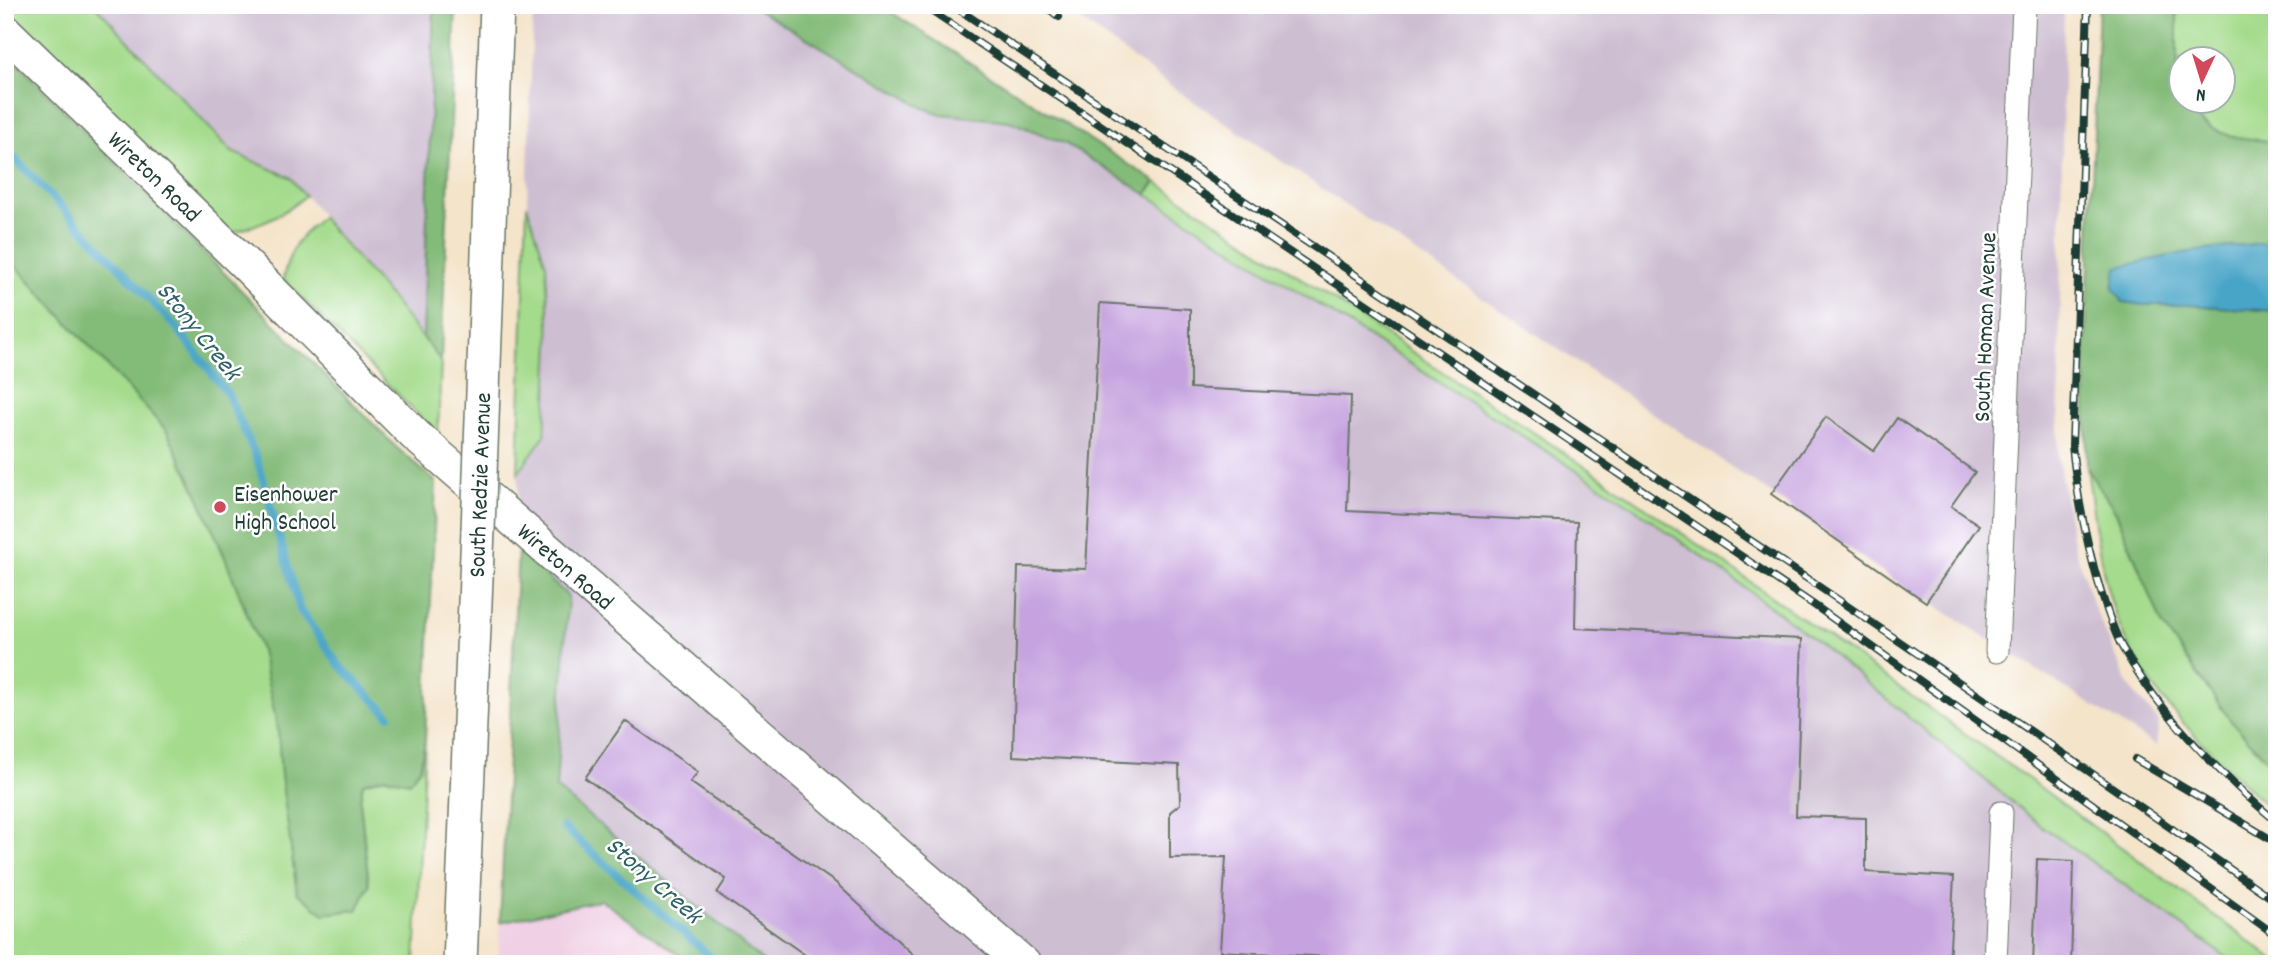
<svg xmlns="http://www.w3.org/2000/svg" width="2282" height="969" viewBox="0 0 2282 969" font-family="Dekko,sans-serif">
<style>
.built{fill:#f0d0e5}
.industrial{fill:#cebed2}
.green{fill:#a4db8c;stroke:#628c60;stroke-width:2}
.forest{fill:#83bb78;stroke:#517c56;stroke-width:2}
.water{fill:#49a5c7;stroke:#34717e;stroke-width:2}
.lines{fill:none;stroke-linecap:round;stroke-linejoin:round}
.stream{stroke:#49a5c7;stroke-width:8}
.building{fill:#c6a3df}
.street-casing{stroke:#6a7768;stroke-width:25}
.secondary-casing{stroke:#6a7768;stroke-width:36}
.street{stroke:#fff;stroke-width:23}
.secondary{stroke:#fff;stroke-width:33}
.rail-casing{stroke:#1f3d34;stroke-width:8}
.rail{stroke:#fff;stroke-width:5;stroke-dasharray:16;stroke-linecap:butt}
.secondary-bridge-casing{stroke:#6a7768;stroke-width:36;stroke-linecap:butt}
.secondary-bridge{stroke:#fff;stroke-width:33}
.poi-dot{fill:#d1495b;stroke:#fff;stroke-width:2.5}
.labels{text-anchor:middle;stroke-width:5;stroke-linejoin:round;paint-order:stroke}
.street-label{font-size:24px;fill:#1f3d34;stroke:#fff}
.poi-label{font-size:24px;fill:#1f3d34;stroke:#fff;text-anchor:start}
.water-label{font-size:26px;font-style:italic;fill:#2e6167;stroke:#fff}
</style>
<rect width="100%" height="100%" fill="#fff"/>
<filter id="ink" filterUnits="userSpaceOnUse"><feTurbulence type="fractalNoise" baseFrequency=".0143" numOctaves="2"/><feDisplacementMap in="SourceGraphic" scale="14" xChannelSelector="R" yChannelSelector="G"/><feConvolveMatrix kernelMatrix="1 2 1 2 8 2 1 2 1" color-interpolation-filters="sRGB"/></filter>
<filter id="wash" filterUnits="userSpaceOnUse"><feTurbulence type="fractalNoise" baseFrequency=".00686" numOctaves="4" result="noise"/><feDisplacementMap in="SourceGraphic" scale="28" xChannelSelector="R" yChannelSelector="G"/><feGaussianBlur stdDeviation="1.57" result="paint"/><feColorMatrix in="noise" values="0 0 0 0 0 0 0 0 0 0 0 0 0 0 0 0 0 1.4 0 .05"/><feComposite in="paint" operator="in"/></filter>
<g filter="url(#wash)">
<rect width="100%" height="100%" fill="#f4e4ca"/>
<path class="built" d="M601,900l91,64h-194l2,-42z"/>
<g class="industrial">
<path d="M95,5h339l-11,333 -133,-161 -58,-25z"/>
<path d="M533,5h218l173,103 17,6 68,7 57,23 564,361 106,76 79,59 225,185 196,139h-1470l-210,-176 12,-191 -50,-47v-77l27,-38 5,-92 -4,-78 -19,-60z"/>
<path d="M1060,5h1004l-6,454 15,83 19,60 37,84 30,37 -3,23 -229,-146 -759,-516z"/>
</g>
<g class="green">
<path d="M5,5h90l137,147 58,25 15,19c-22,20 -47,29 -74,37l-226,-216z"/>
<path d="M2177,5h100v137c-36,-4 -73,-4 -91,-40h36v-42h-42v29l-3,-9z"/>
<path d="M1156,182l472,313 409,290 240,177v2h-41l-196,-139 -225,-185 -79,-59 -106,-76 -484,-311z"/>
<path d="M527,205l19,60 4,78 -5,92 -27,38z"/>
<path d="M321,217l61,70 59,74 -3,74 -155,-156c7,-31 15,-41 38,-62z"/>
<path d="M5,254l162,177 29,60 28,64 37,95 17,80 3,45 16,118 72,-7 -9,-85 3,-18 57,-15 5,-27 -10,223h-410z"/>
<path d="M2087,468l29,44 47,114 68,95 46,49v41l-14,-9c-54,-52 -112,-102 -142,-172 -21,-51 -26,-108 -34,-162z"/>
</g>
<g class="forest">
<path d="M434,5h22l-15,356 -18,-23z"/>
<path d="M751,5h129l276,177 -10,12 -80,-50 -57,-23 -68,-7 -17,-6z"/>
<path d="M2099,5h78v75l3,9v13h6c18,36 55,36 91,40v99l-93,12 -61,49 21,3h44l89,6v459l-46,-49 -68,-95 -47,-114 -29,-44 -2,-106z"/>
<path d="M5,51l391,396 40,35 -11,259 -5,27 -11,14 -25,-5 -21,6 -3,18 9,85 -12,24 -33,4 -27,-21 -16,-118 -3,-45 -17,-80 -37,-95 -28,-64 -29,-60 -162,-177z"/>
<path d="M518,550l50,46 -12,192 210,176h-74l-91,-64 -101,22z"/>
</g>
<path class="water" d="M2277,241v70l-89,-6h-44l-21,-3 -10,-14 4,-21 66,-14z"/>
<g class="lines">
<g class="stream">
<path d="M5,148l172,180 50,65 30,66 43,151 39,55 50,50"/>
<path d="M563,827l156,137"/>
</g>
</g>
<g id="blocks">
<g class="building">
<path d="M1100,303l90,6v79l161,8 -4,115 230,11 -2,106 227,11 -6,177 70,2v54l88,5 -5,87h-491l-238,-13 6,-94 -56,1v-46l10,-8 -1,-39 -166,-9 5,-189 68,2z"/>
<path d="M1826,417l48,34 23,-33 78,54 -24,34 28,19 -53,77 -155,-108z"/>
<path d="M625,721l73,51 -8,10 146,101 87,81h-105l-101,-71 9,-14 -141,-101z"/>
<path d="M2037,859l37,2 -3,103h-38z"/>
</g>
</g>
</g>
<g filter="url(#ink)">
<use href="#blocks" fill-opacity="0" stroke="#6a7768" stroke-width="2"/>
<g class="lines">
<defs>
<g id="street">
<path d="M1997,651l27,-646"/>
<path d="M1995,964l6,-151"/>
</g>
<g id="secondary">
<path d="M5,31l239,232 171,172 609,529"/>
<path d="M460,964l18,-434"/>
</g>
</defs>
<use href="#street" class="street-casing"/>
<use href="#secondary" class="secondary-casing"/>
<use href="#street" class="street"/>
<use href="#secondary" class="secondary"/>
<defs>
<g id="rail">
<path d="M922,5l892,600 463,331"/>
<path d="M952,5c443,297 888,591 1325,897"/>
<path d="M1044,5l15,12"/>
<path d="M2088,5l-16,440c5,51 14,98 29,147 6,18 12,38 21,55 39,68 95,125 155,175"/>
<path d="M2135,759l142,84"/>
</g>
</defs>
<use href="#rail" class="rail-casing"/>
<use href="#rail" class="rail"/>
<defs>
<path id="secondary-bridge" d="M478,530l19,-525"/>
</defs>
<use href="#secondary-bridge" class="secondary-bridge-casing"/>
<use href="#secondary-bridge" class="secondary-bridge"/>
</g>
</g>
<circle class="poi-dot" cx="220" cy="507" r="7"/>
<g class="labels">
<g class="street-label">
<text transform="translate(155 176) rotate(44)" y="8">Wireton Road</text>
<text transform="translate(1984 327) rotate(-88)" y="8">South Homan Avenue</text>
<text transform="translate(479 485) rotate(-88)" y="8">South Kedzie Avenue</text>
<text transform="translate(566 566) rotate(41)" y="8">Wireton Road</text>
</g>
<g class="poi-label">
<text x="234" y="501">Eisenhower<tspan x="234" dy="28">High School</tspan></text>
</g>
<g class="water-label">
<text transform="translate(200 330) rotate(51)" y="9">Stony Creek</text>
<text transform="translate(655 879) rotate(41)" y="9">Stony Creek</text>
</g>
</g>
<rect width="2282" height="969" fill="none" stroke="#fff" stroke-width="28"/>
<g transform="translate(2202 80) rotate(184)"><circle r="33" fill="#ffffff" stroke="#a5b1ae" stroke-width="2"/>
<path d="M0-5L12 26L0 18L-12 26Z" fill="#d1495b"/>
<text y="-10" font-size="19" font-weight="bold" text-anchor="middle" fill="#1f3d34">N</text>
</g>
</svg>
